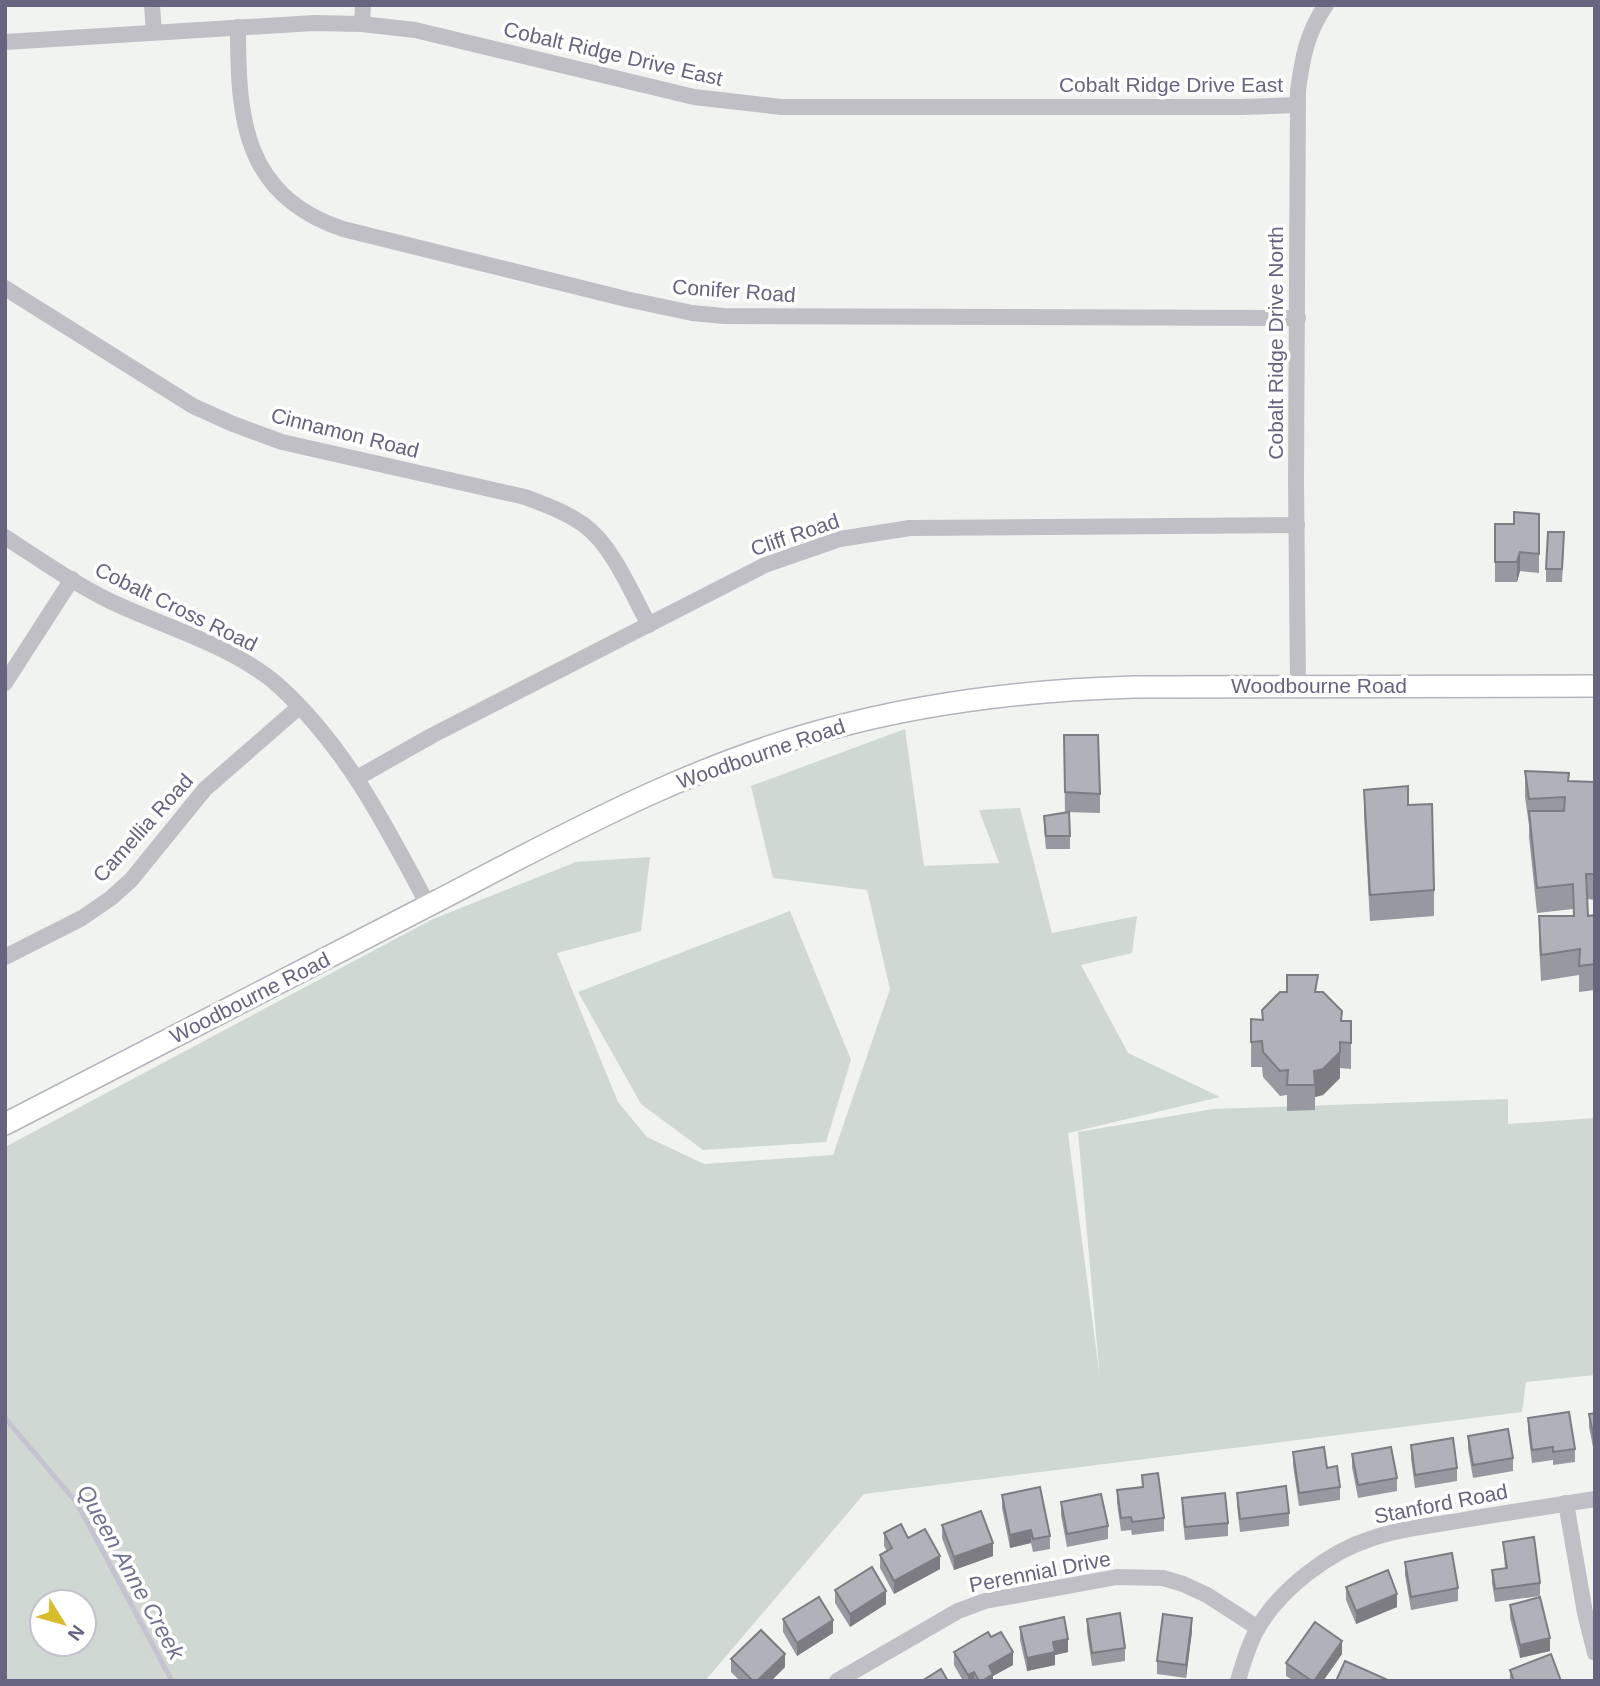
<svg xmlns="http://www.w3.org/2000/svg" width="1600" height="1686" viewBox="0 0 1600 1686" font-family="Arial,sans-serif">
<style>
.green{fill:#cfd8d2;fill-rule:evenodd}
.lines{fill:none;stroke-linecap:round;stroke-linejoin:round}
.stream{stroke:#c3c4cf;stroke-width:5}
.secondary-casing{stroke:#b4b4bc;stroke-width:24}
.minor{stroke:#c0bfc6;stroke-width:16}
.secondary{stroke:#fff;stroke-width:21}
.wall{fill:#9898a0}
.shaded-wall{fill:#7c7c82}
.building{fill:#b1b1ba;stroke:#7c7c82;stroke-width:2}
.labels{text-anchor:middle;stroke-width:7;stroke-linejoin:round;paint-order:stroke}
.street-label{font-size:21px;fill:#66647f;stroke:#fff}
.water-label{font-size:23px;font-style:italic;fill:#6f7390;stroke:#fff}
</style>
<rect width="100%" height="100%" fill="#f1f3f0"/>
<g class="green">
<path d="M905,729l19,137 75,-3 -20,-53 41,-2 32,125 85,-17 -5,37 -51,12 47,88 92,44 -152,36 32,246 -22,-247 135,-23 295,-10v25l87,-6v257l-69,7 -4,30 -658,82 -159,187h-700v-534l428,-228 143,-57 74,-5 -9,74 -84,22 61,149 29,35 57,27 129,-9 57,-166 -23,-99 -94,-12 -22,-92zM42,1602h42v42h-42z"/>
<path d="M790,911l61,149 -25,82 -123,8 -62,-46 -63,-112z"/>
</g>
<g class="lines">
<path class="stream" d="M5,1418l72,85 95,178"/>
<defs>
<path id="secondary" d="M5,1124c144,-74 288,-149 432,-223 129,-67 257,-138 399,-174 98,-26 197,-37 298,-40l461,-1"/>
</defs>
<use href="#secondary" class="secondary-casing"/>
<g class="minor">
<path d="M152,5l2,27"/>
<path d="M362,24l1,-19"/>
<path d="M238,27c0,92 5,168 105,202l283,70 66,14 32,3 574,2"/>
<path d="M5,42l309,-19 48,1 53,6 279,67 87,10h460l56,-2"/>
<path d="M5,288l188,118 40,18 49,18 243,55c21,8 41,15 59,28 29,21 48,69 65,100"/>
<path d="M5,537c34,22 68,46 105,64 54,26 125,45 170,86 66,60 107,141 148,218"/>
<path d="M5,683l67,-104"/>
<path d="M1298,686l-2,-206 2,-389c4,-32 9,-59 28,-86"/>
<path d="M357,778l76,-43 332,-170 75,-26 70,-11 387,-3"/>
<path d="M5,957l77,-39 29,-20 20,-18 74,-91 94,-82"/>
<path d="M1566,1503l19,110 10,40"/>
<path d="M837,1681l121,-70 27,-10 132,-24 46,1 20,6 24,11 51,33"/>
<path d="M1238,1681c5,-18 12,-40 21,-55 22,-37 70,-74 111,-87 32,-11 66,-14 99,-20 42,-7 84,-13 126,-20"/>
</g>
<use href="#secondary" class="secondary"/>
</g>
<g class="wall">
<path d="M1539,514v59l-19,-2 -3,11h-22v-58h19z"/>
<path d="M1564,545l-2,37h-16v-13z"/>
<path d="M1064,735l36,59v19l-35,-1z"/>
<path d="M1525,771l43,10 27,1v118l-8,-1 1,17 7,-1v75l-16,2v-17l-38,6 -2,-39v-26h34v-7l-36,4 -8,-76v-12l-4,-28z"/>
<path d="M1364,790l44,15 26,85v26l-64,5 -6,-105z"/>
<path d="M1044,816l26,20v13h-24l-2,-20z"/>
<path d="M1287,992h31l24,29h9v48l-11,-1v10l-17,17 -8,2v13l-28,1v-16l-7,1 -17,-19 -1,-10h-11v-48l11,1v-10z"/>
<path d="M1595,1413v44l-6,-30v-13z"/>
<path d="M1528,1418l47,31v13l-22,3v-5l-21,3 -4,-32z"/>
<path d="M1468,1436l45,22v13l-40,7 -5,-29z"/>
<path d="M1411,1445l46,23v13l-42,7 -4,-30z"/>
<path d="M1293,1452l34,16 13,19v13l-41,6 -6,-41z"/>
<path d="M1352,1454l45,24v13l-39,7 -6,-31z"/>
<path d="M1142,1475l22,43v13l-32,4 -1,-5 -10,1 -4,-28v-13l25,-3z"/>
<path d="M1237,1493l52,20v13l-49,6 -3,-26z"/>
<path d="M1002,1495l48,41v13l-17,3 -2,-9 -21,5 -8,-40z"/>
<path d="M1182,1498l46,25v13l-43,4 -3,-29z"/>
<path d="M1061,1502l47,24v13l-41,8 -6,-32z"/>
<path d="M942,1525l51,31 -39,14 -12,-32z"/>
<path d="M884,1533l24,5 32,31 -46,25 -14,-26v-13l7,-4 -3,-5z"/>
<path d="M1503,1542l37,41v13l-45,6 -3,-19v-13l13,-1z"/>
<path d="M1405,1562l53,26v13l-47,9 -6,-35z"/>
<path d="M1346,1587l51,20 -41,17 -10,-24z"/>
<path d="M835,1590l51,14 -36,23 -15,-24z"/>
<path d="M1510,1605l40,46 -30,7 -10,-40z"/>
<path d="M783,1619l50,14 -36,23 -14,-24z"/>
<path d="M1087,1619l38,29v13l-33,5 -5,-34z"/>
<path d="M1020,1627l48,25 -13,3v10l-28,6 -7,-31z"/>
<path d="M1192,1631l-6,47 -29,-4v-13z"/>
<path d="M991,1637l22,28 -20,11v5h-30l-9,-16v-13z"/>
<path d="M1342,1654l-19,27h-29l-8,-5v-13z"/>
<path d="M731,1659l54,8 -14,14h-31l-9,-9z"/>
<path d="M1510,1670l51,11h-51z"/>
</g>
<g class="shaded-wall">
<path d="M1520,552v19l-3,11v-20z"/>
<path d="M1340,1052v26l-17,17 -8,2 -1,-26z"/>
<path d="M1031,1530v13l-21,5v-13z"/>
<path d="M993,1543v13l-39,14v-13z"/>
<path d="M940,1556v13l-46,25v-13z"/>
<path d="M886,1591v13l-36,23v-13z"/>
<path d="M1397,1594v13l-41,17v-13z"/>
<path d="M1192,1618v13l-6,47v-13z"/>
<path d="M833,1620v13l-36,23v-13z"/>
<path d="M1550,1638v13l-30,7v-13z"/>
<path d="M1068,1639v13l-13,3v10l-28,6v-13l26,-16z"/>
<path d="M1342,1641v13l-19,27h-9z"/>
<path d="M1013,1652v13l-20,11v5h-11l7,-15z"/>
<path d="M785,1654v13l-14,14h-14z"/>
<path d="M974,1672v9h-6v-6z"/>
</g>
<g class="building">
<path d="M1514,512l25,2v40l-19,-2 -3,10h-22v-38h19z"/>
<path d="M1548,532h16l-2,37h-16z"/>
<path d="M1064,735h34l2,59 -35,-2z"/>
<path d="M1525,771l44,2 -1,8 27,1v92h-9l2,42 7,-1v49l-16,2 1,-17 -39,6 -2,-39h35l-1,-32 -36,4 -8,-77h35l1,-14 -36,2z"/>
<path d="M1408,786v19l24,-1 2,86 -64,5 -6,-105z"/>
<path d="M1069,812l1,24h-24l-2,-20z"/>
<path d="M1287,975h31l-3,17h8l19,19 -1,10h10v22l-11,-1v10l-17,17 -9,2 1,14h-28l1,-15 -8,1 -17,-19 -1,-11 -11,1v-23l12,1 -1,-10 18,-18h7z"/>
<path d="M1569,1412l6,37 -22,3v-5l-21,3 -4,-32z"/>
<path d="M1595,1413v31l-6,-30z"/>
<path d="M1508,1429l5,29 -40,7 -5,-29z"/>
<path d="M1453,1438l4,30 -42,7 -4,-30z"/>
<path d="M1324,1447l3,21 10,-2 3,21 -41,6 -6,-41z"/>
<path d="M1391,1447l6,31 -39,7 -6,-31z"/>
<path d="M1158,1473l6,45 -32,4 -1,-5 -10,1 -4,-28 26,-3 -1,-12z"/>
<path d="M1286,1486l3,27 -49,6 -3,-26z"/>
<path d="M1040,1487l10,49 -17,3 -2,-9 -21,5 -8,-40z"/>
<path d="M1225,1493l3,30 -43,4 -3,-29z"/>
<path d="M1101,1494l7,32 -41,8 -6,-32z"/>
<path d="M981,1511l12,32 -39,14 -12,-32z"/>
<path d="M901,1524l7,14 17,-9 15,27 -46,25 -14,-26 12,-7 -8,-15z"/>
<path d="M1534,1537l6,46 -45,6 -3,-19 15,-2 -4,-26z"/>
<path d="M1452,1553l6,35 -47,9 -6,-35z"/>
<path d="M872,1567l14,24 -36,23 -15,-24z"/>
<path d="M1388,1570l9,24 -41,17 -10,-24z"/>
<path d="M819,1597l14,23 -36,23 -14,-24z"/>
<path d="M1540,1597l10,41 -30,7 -10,-40z"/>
<path d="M1120,1613l5,35 -33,5 -5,-34z"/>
<path d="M1163,1614l29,4 -6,47 -29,-4z"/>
<path d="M1064,1617l4,22 -15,3 2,10 -28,6 -7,-31z"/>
<path d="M1315,1622l27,19 -28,40h-2l-26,-18z"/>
<path d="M761,1630l24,24 -28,27h-4l-22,-22z"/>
<path d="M988,1632l3,5 10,-5 12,20 -24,14 4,8 -11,7h-3l-5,-9 -6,3 -14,-23z"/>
<path d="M1551,1654l10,27h-47l-4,-11z"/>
<path d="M1345,1661l43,19 -1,1h-51z"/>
<path d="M941,1669l7,12h-26z"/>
</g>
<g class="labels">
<g class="street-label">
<text transform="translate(613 54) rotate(13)" y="7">Cobalt Ridge Drive East</text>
<text x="1171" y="92">Cobalt Ridge Drive East</text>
<text transform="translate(734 291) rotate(4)" y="7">Conifer Road</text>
<text transform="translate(1276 343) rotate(-90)" y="7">Cobalt Ridge Drive North</text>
<text transform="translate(345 433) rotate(14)" y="7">Cinnamon Road</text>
<text transform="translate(795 535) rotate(-19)" y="7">Cliff Road</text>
<text transform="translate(176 607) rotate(26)" y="7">Cobalt Cross Road</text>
<text x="1319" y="693">Woodbourne Road</text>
<text transform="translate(761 754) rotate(-19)" y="7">Woodbourne Road</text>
<text transform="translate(143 828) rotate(-48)" y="7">Camellia Road</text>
<text transform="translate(250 998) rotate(-27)" y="7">Woodbourne Road</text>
<text transform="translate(1441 1504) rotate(-11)" y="7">Stanford Road</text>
<text transform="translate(1040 1572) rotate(-11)" y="7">Perennial Drive</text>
</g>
<g class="water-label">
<text transform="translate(131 1572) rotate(61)" y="8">Queen Anne Creek</text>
</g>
</g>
<rect width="1600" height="1686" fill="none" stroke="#66647f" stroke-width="14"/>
<g transform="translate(63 1623) rotate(127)"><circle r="33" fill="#ffffff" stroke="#c2c1cc" stroke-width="2"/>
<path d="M0-5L12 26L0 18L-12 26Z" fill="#d7bc2c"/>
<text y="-10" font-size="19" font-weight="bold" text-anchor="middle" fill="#66647f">N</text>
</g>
</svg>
